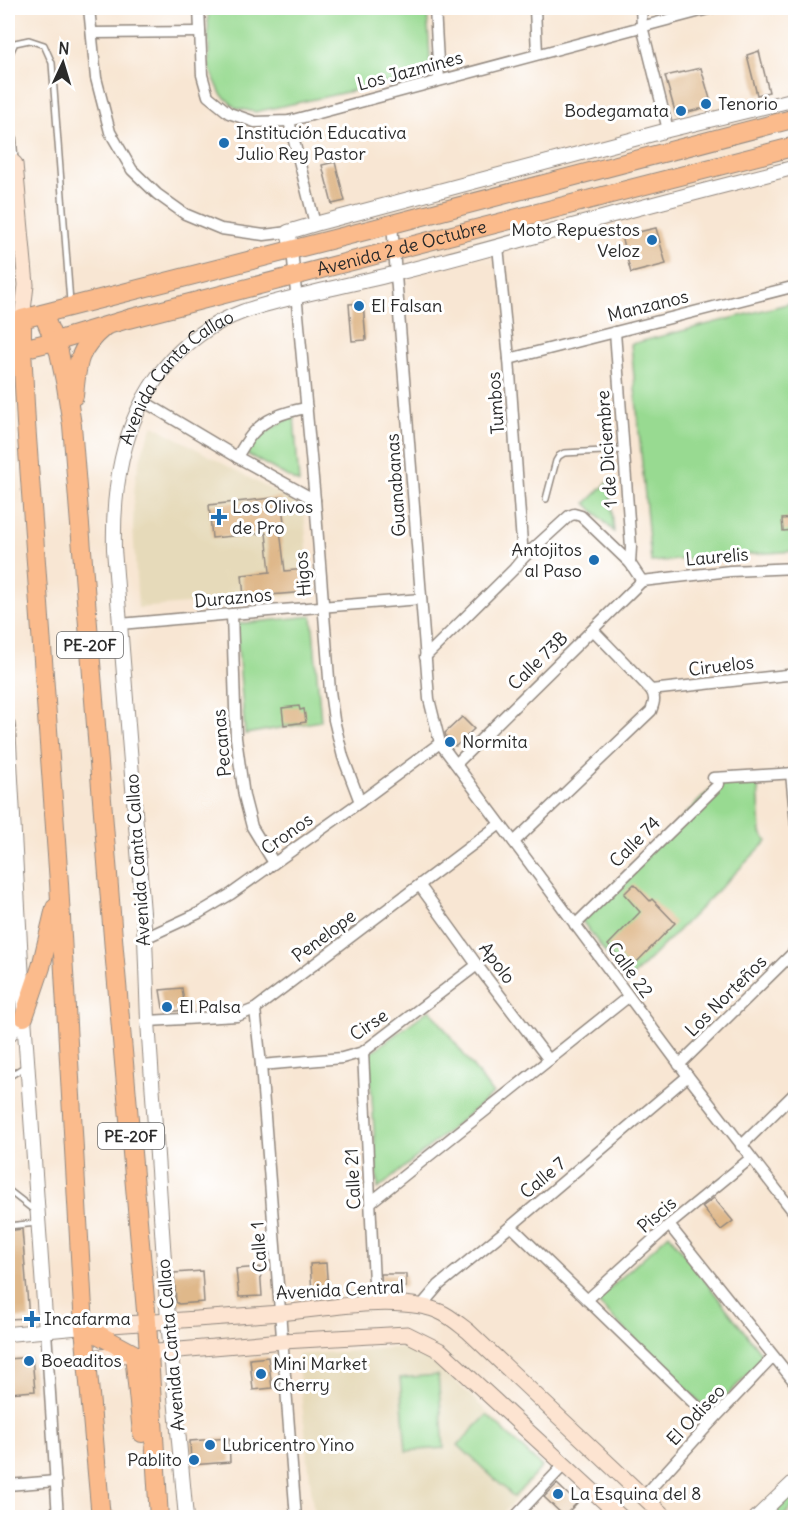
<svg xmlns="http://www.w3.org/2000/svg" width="803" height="1525" viewBox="0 0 803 1525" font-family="Delius,sans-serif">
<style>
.built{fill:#e6daba}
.green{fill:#98da91;stroke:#62825e;stroke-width:1.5}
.building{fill:#dfb88a}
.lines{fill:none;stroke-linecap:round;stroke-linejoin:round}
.service-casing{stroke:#92887f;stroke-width:8}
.minor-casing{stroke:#92887f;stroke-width:13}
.tertiary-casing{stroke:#92887f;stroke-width:16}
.secondary-casing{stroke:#92887f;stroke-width:17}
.primary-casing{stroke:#92887f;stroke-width:20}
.service{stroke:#fff;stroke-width:5}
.minor{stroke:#fff;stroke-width:10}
.tertiary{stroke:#fff;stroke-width:14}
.secondary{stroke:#fde4d1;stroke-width:15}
.primary{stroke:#fbbb8c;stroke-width:18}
.poi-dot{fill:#1f6fb2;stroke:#fff;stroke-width:2}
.labels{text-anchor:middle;stroke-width:6;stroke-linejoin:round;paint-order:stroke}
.shield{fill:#fff;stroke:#6b6b6b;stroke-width:1.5}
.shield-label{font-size:16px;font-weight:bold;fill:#2b2b2b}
.street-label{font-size:18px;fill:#2b2b2b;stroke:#fff}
.poi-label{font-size:18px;fill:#2b2b2b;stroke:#fff;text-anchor:start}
</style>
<rect width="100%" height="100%" fill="#fff"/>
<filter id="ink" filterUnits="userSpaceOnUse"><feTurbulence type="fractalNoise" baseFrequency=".0167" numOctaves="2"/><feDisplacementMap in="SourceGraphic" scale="12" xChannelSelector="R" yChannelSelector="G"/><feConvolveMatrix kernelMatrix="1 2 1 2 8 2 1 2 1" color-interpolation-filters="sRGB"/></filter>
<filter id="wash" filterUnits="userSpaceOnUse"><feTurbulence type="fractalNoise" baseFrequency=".008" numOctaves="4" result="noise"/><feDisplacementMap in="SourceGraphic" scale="24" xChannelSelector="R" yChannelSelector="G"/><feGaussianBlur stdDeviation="1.35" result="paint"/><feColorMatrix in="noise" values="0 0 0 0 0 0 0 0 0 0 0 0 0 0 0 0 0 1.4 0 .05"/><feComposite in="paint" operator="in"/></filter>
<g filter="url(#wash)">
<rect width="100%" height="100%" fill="#f8e6d3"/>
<g class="built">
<path d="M153,425l151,83 6,86 -172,14 -5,-81 1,-33 2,-19 7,-25z"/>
<path d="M405,1347l15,6 21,14 103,100 -44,50h-186l-17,-162z"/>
</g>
<g class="green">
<path d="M208,8h219l4,66 -176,38 -19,-4 -15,-14 -12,-27z"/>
<path d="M795,302v249l-144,11 -20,-218z"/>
<path d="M294,416l5,67 -54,-30c14,-17 29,-28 49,-37z"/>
<path d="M609,481l5,51 -28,-29z"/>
<path d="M312,616l9,105 -76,13 -9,-110z"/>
<path d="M718,782l40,2 3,49 6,8 -140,141 -47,-64z"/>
<path d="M430,1009l63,85 -115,95 -9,-135z"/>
<path d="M669,1234l95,123 -53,56 -115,-112z"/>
<path d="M438,1375l6,73 -38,3 -6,-73z"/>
<path d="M487,1415l55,52 -28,30 -56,-52z"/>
<path d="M795,1491v14l-12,12 -13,1z"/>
</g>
<g id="blocks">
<g class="building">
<path d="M759,51l10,41 -12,3 -10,-40z"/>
<path d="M701,68l11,38 -36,9 -11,-39z"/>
<path d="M335,162l10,39 -13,3 -10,-39z"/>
<path d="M656,228l10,36 -35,9 -10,-37z"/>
<path d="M363,303l3,37 -14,1 -3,-37z"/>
<path d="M281,497l4,33h-5l5,41 20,-2 2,23 -63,5 -2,-22 28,-3 -4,-39 -54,5 -3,-33z"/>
<path d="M795,518v12l-12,1 -1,-12z"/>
<path d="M299,706l1,4 4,-1 2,13 -22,3 -2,-17z"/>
<path d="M462,717l12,12 -18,17 -5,-1 -4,-5 -2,-7z"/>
<path d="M634,884l16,17 2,-2 23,24 -45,46 -22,-24 32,-33 -16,-18z"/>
<path d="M182,988l3,22 -18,2 -4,-4 -3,-18z"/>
<path d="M714,1198l19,23 -12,9 -19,-23z"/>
<path d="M22,1229l7,89 -21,1v-88z"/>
<path d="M326,1263l2,28 -16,1 -2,-28z"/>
<path d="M260,1267l2,29 -23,1 -3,-28z"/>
<path d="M202,1271l2,31 -25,2 -3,-2 -2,-29z"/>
<path d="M381,1274h25v13l-24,1z"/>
<path d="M32,1357l3,34 -27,2v-34z"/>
<path d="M268,1357l4,31 -19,2 -3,-31z"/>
<path d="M229,1438l1,24 -39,3 -1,-24z"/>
<path d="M557,1484l20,19 -13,13 -20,-19z"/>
</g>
</g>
</g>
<g filter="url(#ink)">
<use href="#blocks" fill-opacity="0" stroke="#92887f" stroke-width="1.5"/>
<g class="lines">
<defs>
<g id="service">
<path d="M8,57l7,-14 14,-3 15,5 8,18 18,239"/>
<path d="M8,67l7,94"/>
<path d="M546,499l10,-38 3,-5 5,-3 59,-3"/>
<path d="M8,1077l18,-11"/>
<path d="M8,1190l27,21"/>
<path d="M8,1226l29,-3"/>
</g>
<g id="minor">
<path d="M89,8l7,70 14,54 22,38 25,24 28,20 36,15 43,6 24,-3"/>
<path d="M199,8l3,67 6,21 21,17 26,9 34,-1 423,-113"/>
<path d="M435,8l4,72"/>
<path d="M535,8l2,46"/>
<path d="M641,8l1,18 26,104"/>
<path d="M92,33l108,-1"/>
<path d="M289,121l26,103"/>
<path d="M392,224l37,475 11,44 248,333 108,139"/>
<path d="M498,246l11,113 14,199"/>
<path d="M292,249l23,251 15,191 4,29 9,37 17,45"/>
<path d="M615,332l16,215 -1,16"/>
<path d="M509,359l287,-73"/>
<path d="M143,401l94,56 78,43"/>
<path d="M237,457c5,-8 10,-18 17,-25 13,-15 34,-21 53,-24"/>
<path d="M642,581l88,-10 66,-3"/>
<path d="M232,614l4,124 8,58 8,31 22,36"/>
<path d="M120,624l112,-10 189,-15"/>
<path d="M425,657l89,-88 9,-11 46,-42 5,-2 7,2 49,47 12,18"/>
<path d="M651,690l145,-16"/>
<path d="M456,764l186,-183"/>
<path d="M791,773l5,52"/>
<path d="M713,778l83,-5"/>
<path d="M514,842l137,-131c3,-8 5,-13 0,-21l-58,-60"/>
<path d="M420,886l57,79 72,95"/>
<path d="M575,925l144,-141"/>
<path d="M145,938l54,-25 32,-19 129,-92 80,-59"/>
<path d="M255,1009l6,56 35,453"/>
<path d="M148,1021l89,-5 18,-7 245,-185"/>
<path d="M363,1052l12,252"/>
<path d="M261,1065l81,-7 21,-6 114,-87"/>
<path d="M679,1065l117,-115"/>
<path d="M741,1146l55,-54"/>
<path d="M371,1202l257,-205"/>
<path d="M669,1225l127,159"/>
<path d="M511,1226l201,195"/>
<path d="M587,1300l82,-75 82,-67"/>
<path d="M421,1306l18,-21 72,-59 177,-150"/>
<path d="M46,1331l12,187"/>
<path d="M8,1485l48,-4"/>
<path d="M644,1496l68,-75 61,-64"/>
<path d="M514,1518l50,-53"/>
</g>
<g id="tertiary">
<path d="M292,249l-4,-17 27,-8 353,-94 128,-31"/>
<path d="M8,322l14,-3"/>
<path d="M8,725l16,292 22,314"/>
<path d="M8,1036l16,-19"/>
<path d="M8,1334l76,-7"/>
<path id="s1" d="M186,1518l-18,-198 -20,-299 -3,-83 -31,-389c-2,-81 16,-163 85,-214 28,-21 59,-29 92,-37 35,-9 71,-16 106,-25 69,-17 137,-37 205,-55 65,-18 129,-34 194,-51"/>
<path d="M756,1518l40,-38"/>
<path d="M791,1518l5,-6"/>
</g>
<g id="secondary">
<path d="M8,158l7,6 11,121 -4,34"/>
<path d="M84,1327c66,-5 131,-9 196,-14 44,-4 97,-15 140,-7 23,4 31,12 48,25l198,187"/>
<path d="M87,1358l196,-17 124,-7 34,17 181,167"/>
</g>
<g id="primary">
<path d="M43,314l16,38 7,34 6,39 42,525 33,372 12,196"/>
<path id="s2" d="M22,349l33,-8 73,-22 668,-173"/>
<path d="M74,396c3,-32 3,-46 29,-68"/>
<path d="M24,1017l17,-50 14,-59"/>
<path d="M84,1327l50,27 8,79"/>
<path d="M101,1518l-17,-191 -25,-444 -33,-460 -4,-74v-30l370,-95 404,-106"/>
</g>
</defs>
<use href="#service" class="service-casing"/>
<use href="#minor" class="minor-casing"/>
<use href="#tertiary" class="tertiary-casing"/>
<use href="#secondary" class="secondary-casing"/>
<use href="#primary" class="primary-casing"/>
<use href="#service" class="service"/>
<use href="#minor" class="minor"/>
<use href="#tertiary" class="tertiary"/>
<use href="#secondary" class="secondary"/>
<use href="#primary" class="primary"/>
</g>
</g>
<g class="poi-dot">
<circle cx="706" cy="104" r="6"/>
<circle cx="681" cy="111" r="6"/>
<circle cx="224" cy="143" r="6"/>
<circle cx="652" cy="240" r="6"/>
<circle cx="359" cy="306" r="6"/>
<path d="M216 508h6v6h6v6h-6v6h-6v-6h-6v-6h6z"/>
<circle cx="594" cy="560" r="6"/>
<circle cx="450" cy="742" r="6"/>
<circle cx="167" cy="1007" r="6"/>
<path d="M29 1310h6v6h6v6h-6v6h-6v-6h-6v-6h6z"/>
<circle cx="29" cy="1361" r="6"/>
<circle cx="261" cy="1374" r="6"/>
<circle cx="210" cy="1445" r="6"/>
<circle cx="194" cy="1460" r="6"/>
<circle cx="558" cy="1494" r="6"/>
</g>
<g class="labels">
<g class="shield">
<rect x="57" y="632" width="66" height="26" rx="4.5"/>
<rect x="98" y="1123" width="66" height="26" rx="4.5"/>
</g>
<g class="shield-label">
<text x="90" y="651">PE-20F</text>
<text x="131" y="1142">PE-20F</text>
</g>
<g class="street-label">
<text transform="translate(410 71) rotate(-15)" y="6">Los Jazmines</text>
<text dy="6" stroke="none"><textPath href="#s2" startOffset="393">Avenida 2 de Octubre</textPath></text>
<text transform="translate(648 306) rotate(-14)" y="6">Manzanos</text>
<text dy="6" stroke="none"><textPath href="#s1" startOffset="1164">Avenida Canta Callao</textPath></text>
<text transform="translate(496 403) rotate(-94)" y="6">Tumbos</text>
<text transform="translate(607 449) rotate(-94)" y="6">1 de Diciembre</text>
<text transform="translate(396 485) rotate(-94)" y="6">Guanabanas</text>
<text transform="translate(717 557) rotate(-5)" y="6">Laurelis</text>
<text transform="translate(303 574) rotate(-95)" y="6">Higos</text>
<text transform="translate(233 598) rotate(-5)" y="6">Duraznos</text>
<text transform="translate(538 661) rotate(-44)" y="6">Calle 73B</text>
<text transform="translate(721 666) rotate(-7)" y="6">Ciruelos</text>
<text transform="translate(222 743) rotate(-95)" y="6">Pecanas</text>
<text transform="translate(287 834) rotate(-35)" y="6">Cronos</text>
<text transform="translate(635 842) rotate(-45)" y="6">Calle 74</text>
<text transform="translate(138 860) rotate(-94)" y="6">Avenida Canta Callao</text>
<text transform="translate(324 936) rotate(-37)" y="6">Penelope</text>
<text transform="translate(497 963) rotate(53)" y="6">Apolo</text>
<text transform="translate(630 970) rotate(54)" y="6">Calle 22</text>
<text transform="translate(726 996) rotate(-45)" y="6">Los Norteños</text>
<text transform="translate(369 1025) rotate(-34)" y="6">Cirse</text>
<text transform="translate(543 1178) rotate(-40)" y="6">Calle 7</text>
<text transform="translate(353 1179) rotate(-93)" y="6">Calle 21</text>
<text transform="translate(657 1215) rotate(-41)" y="6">Piscis</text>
<text transform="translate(259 1247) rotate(-94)" y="6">Calle 1</text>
<text transform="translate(340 1290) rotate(-3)" y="6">Avenida Central</text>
<text transform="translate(171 1345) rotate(-95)" y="6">Avenida Canta Callao</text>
<text transform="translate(696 1415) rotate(-47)" y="6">El Odiseo</text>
</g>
<g class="poi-label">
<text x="718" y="110">Tenorio</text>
<text x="669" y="117" text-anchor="end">Bodegamata</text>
<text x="236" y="139">Institución Educativa<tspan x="236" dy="21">Julio Rey Pastor</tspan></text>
<text x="640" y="236" text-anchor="end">Moto Repuestos<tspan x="640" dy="21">Veloz</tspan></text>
<text x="371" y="312">El Falsan</text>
<text x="232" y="513">Los Olivos<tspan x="232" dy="21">de Pro</tspan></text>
<text x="582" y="556" text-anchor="end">Antojitos<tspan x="582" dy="21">al Paso</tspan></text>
<text x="462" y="748">Normita</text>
<text x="179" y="1013">El Palsa</text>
<text x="44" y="1325">Incafarma</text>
<text x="41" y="1367">Boeaditos</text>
<text x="273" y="1370">Mini Market<tspan x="273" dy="21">Cherry</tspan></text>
<text x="222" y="1451">Lubricentro Yino</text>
<text x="182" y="1466" text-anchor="end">Pablito</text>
<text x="570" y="1500">La Esquina del 8</text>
</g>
</g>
<rect width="803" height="1525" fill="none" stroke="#fff" stroke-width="30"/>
<g transform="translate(63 63) rotate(4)" stroke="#ffffff" stroke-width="4.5" paint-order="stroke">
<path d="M0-4.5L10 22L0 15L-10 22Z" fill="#2b2b2b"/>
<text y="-9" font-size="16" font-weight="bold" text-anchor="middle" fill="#2b2b2b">N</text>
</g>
</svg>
